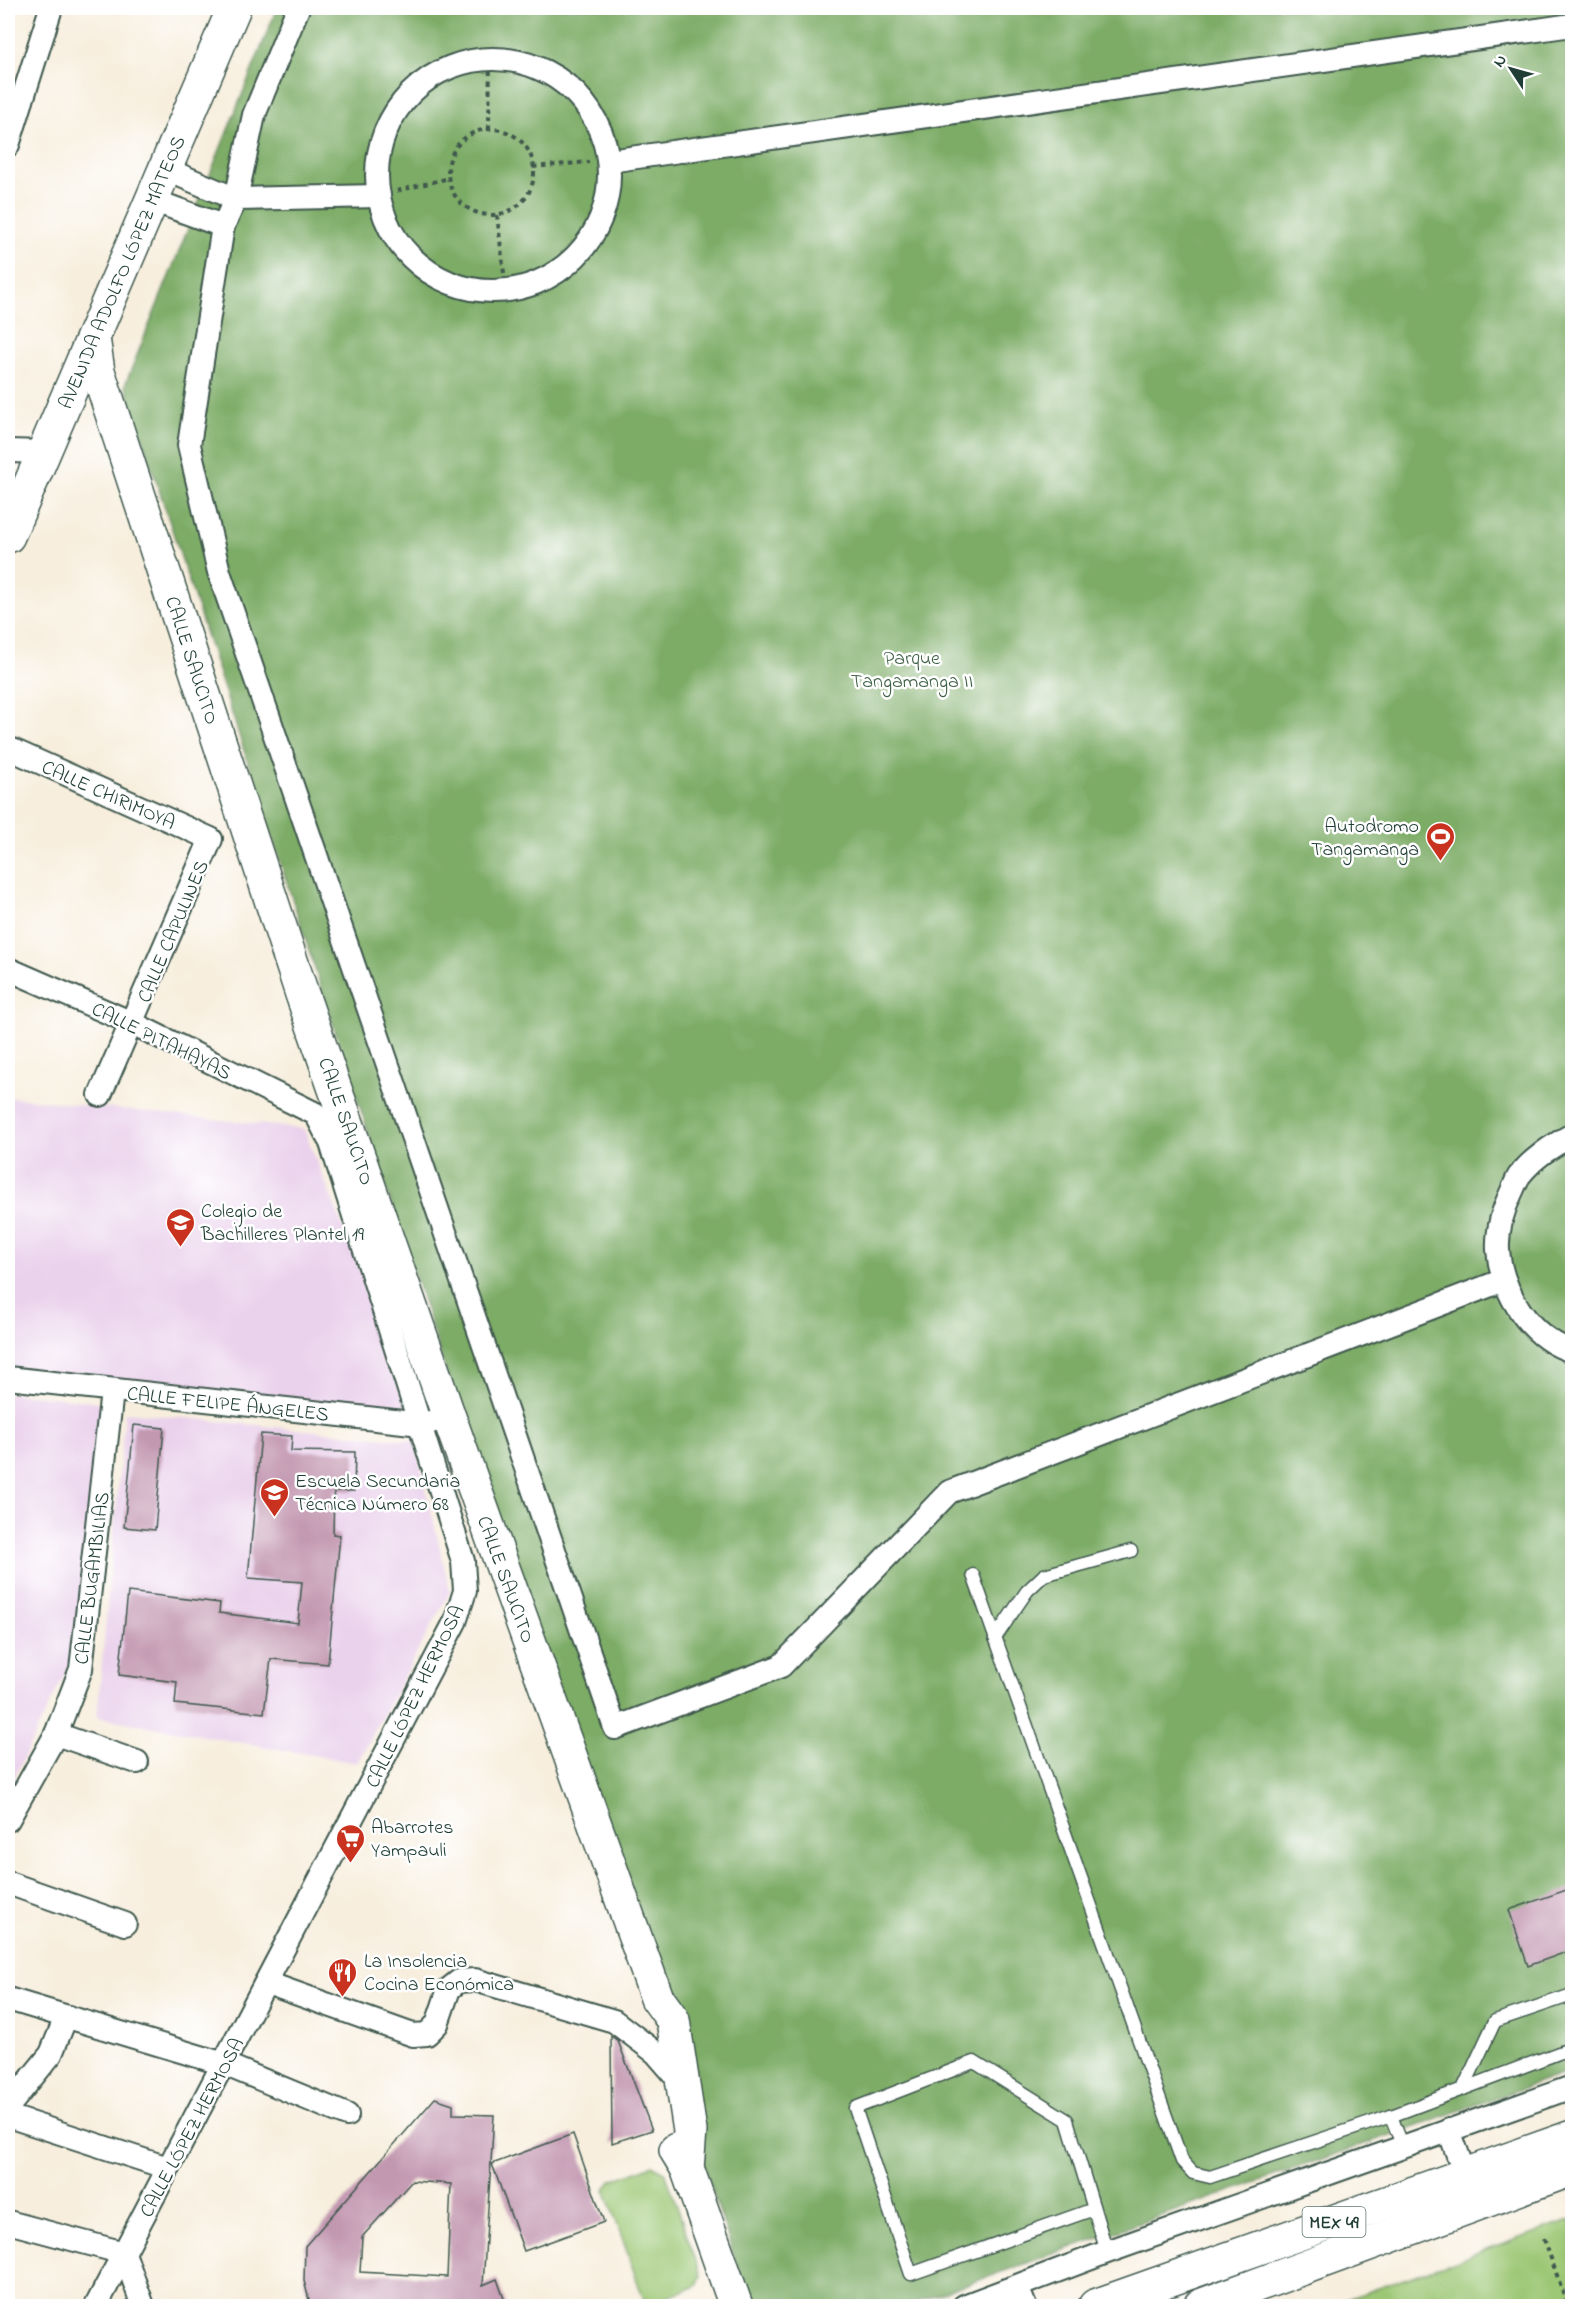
<svg xmlns="http://www.w3.org/2000/svg" width="1580" height="2314" viewBox="0 0 1580 2314" font-family="'Indie Flower',sans-serif">
<style>
.built{fill:#ead1ec}
.green{fill:#9cc775;stroke:#5e8254;stroke-width:1.5}
.forest{fill:#7dac66;stroke:#4e744d;stroke-width:1.5}
.building{fill:#c297b0;fill-rule:evenodd}
.lines{fill:none;stroke-linecap:round;stroke-linejoin:round}
.lane-casing{stroke:#3f584d;stroke-width:15}
.street-casing{stroke:#3f584d;stroke-width:26}
.secondary-casing{stroke:#3f584d;stroke-width:36}
.primary-casing{stroke:#3f584d;stroke-width:36}
.path{stroke:#3f584d;stroke-width:4;stroke-dasharray:4.5 4.5;stroke-linecap:butt}
.lane{stroke:#fff;stroke-width:12}
.street{stroke:#fff;stroke-width:22}
.secondary{stroke:#fff;stroke-width:33}
.primary{stroke:#fff;stroke-width:33}
.labels{text-anchor:middle;stroke-width:5;stroke-linejoin:round;paint-order:stroke}
.shield{fill:#fff;stroke:#627771;stroke-width:1.5}
.shield-label{font-size:18px;font-weight:bold;fill:#1f3d34}
.street-label{font-size:20px;fill:#1f3d34;stroke:#fff}
.park-label{font-size:20px;fill:#3e6044;stroke:#fff}
.poi-label{font-size:20px;fill:#1f3d34;stroke:#fff;text-anchor:start}
</style>
<rect width="100%" height="100%" fill="#fff"/>
<filter id="ink" filterUnits="userSpaceOnUse"><feTurbulence type="fractalNoise" baseFrequency=".0167" numOctaves="2"/><feDisplacementMap in="SourceGraphic" scale="12" xChannelSelector="R" yChannelSelector="G"/><feConvolveMatrix kernelMatrix="1 2 1 2 8 2 1 2 1" color-interpolation-filters="sRGB"/></filter>
<filter id="wash" filterUnits="userSpaceOnUse"><feTurbulence type="fractalNoise" baseFrequency=".008" numOctaves="4" result="noise"/><feDisplacementMap in="SourceGraphic" scale="24" xChannelSelector="R" yChannelSelector="G"/><feGaussianBlur stdDeviation="1.35" result="paint"/><feColorMatrix in="noise" values="0 0 0 0 0 0 0 0 0 0 0 0 0 0 0 0 0 1.4 0 .05"/><feComposite in="paint" operator="in"/></filter>
<g filter="url(#wash)">
<rect width="100%" height="100%" fill="#f7eedd"/>
<g class="built">
<path d="M8,1097l296,32 114,286 -410,-47z"/>
<path d="M8,1393l103,10 -41,260 -60,123 -2,-4z"/>
<path d="M125,1412l290,29 35,151 -93,171 -260,-46z"/>
</g>
<g class="green">
<path d="M652,2165l13,7 36,103 -4,11 -45,17 -8,-4 -3,-7 -36,-103 6,-8z"/>
<path d="M1572,2220v86h-245z"/>
</g>
<path class="forest" d="M277,8h1295v2063l-667,235h-155l-625,-1921z"/>
<g id="blocks">
<g class="building">
<path d="M134,1425l30,3 -9,102 -31,-3z"/>
<path d="M261,1434l31,2 -1,15 64,1 -1,39h-20l-1,43 7,1 -12,129 -57,-5 -7,54 -89,-9 2,-22 -58,-7 9,-83 92,11 -1,10 79,10 4,-41 -54,-4z"/>
<path d="M1572,1888v62l-44,16 -19,-56z"/>
<path d="M611,2036l7,5 34,89 -40,13z"/>
<path d="M435,2098l18,6v10l41,1 -11,170 14,-6 10,28h-196l-7,-26 1,-35zM412,2181l39,3 -4,93 -87,-5 2,-35z"/>
<path d="M573,2134l31,88 -80,29 -32,-87z"/>
</g>
</g>
</g>
<g filter="url(#ink)">
<use href="#blocks" fill-opacity="0" stroke="#3f584d" stroke-width="1.5"/>
<g class="lines">
<defs>
<g id="lane">
<path d="M973,1575l209,586 11,12 17,4 181,-61 181,-68"/>
<path d="M995,1638l32,-47 17,-16 87,-24"/>
<path d="M1463,2089l32,-68 77,-26"/>
<path d="M1391,2116l12,31"/>
<path d="M1094,2209l-183,65 -56,-166 119,-46 93,58c13,44 27,88 40,132"/>
</g>
<g id="street">
<circle cx="493" cy="175" r="116"/>
<path d="M8,145l43,-137"/>
<path d="M609,161l963,-136"/>
<path d="M165,169l71,30 18,-84 44,-107"/>
<path d="M379,196l-143,3 -13,27 -34,219 30,127 396,1156 166,-62 168,-174 555,-212"/>
<path d="M152,200l71,26"/>
<path d="M8,451l37,1"/>
<path d="M8,748l203,91 -111,256"/>
<path d="M8,969l124,54 184,91 15,29 132,418 2,30 -10,31 -359,684"/>
<path d="M1572,1135c-20,11 -38,22 -53,41 -3,5 -5,11 -8,17 -8,17 -14,38 -13,57 4,43 32,88 74,101"/>
<path d="M8,1378l413,46 14,-3"/>
<path d="M56,1734l81,28"/>
<path d="M8,1820l48,-86 25,-65 31,-278"/>
<path d="M8,1883l117,41"/>
<path d="M267,1983l146,52 14,-1 10,-10 12,-35 10,-8 16,-1 139,41 42,32 26,30"/>
<path d="M8,1999l216,65 123,51"/>
<path d="M8,2107l43,-53 15,-37"/>
<path d="M8,2116l160,52"/>
<path d="M1449,2130l16,45"/>
<path d="M8,2222l116,31 19,53"/>
<path d="M1017,2287l8,19"/>
<path d="M964,2306l143,-54 465,-165"/>
</g>
<g id="secondary">
<path d="M93,338l5,33 204,623 147,423 208,581 16,22 17,111 -3,37"/>
<path d="M8,536l226,-528"/>
<path d="M676,2150l11,18 49,138"/>
</g>
<g id="primary">
<path d="M1095,2306l477,-169"/>
<path d="M1200,2306l372,-137"/>
</g>
</defs>
<use href="#lane" class="lane-casing"/>
<use href="#street" class="street-casing"/>
<use href="#secondary" class="secondary-casing"/>
<use href="#primary" class="primary-casing"/>
<g class="path">
<path d="M489,129l1,-72"/>
<circle cx="491" cy="172" r="43"/>
<path d="M533,167l56,-5"/>
<path d="M397,191l52,-13"/>
<path d="M497,215l9,75"/>
<path d="M1544,2239l24,67"/>
</g>
<use href="#lane" class="lane"/>
<use href="#street" class="street"/>
<use href="#secondary" class="secondary"/>
<use href="#primary" class="primary"/>
</g>
</g>
<defs>
<symbol id="stadium-pin" viewBox="-11 -11 22 30"><path d="M0 17L-7.5 6A9.5 9.5 0 1 1 7.5 6Z" fill="#c8321e" stroke="#fff"/><path d="M0-5a6.5 5 0 1 0 0 10a6.5 5 0 1 0 0-10ZM-3.5-1.8h7v3.6h-7Z" fill="#fff"/></symbol>
<symbol id="school-pin" viewBox="-11 -11 22 30"><path d="M0 17L-7.5 6A9.5 9.5 0 1 1 7.5 6Z" fill="#c8321e" stroke="#fff"/><path d="M0-5L7-2L0 1L-7-2ZM-4 1L0 2.5L4 1V4Q0 6-4 4Z" fill="#fff"/></symbol>
<symbol id="supermarket-pin" viewBox="-11 -11 22 30"><path d="M0 17L-7.5 6A9.5 9.5 0 1 1 7.5 6Z" fill="#c8321e" stroke="#fff"/><path d="M-6-5.5h2.5l.6 2H6L4.5 2H-2.5L-4.4-4H-6ZM-1.5 3.2a1.3 1.3 0 1 0 .1 0ZM3 3.2a1.3 1.3 0 1 0 .1 0Z" fill="#fff"/></symbol>
<symbol id="restaurant-pin" viewBox="-11 -11 22 30"><path d="M0 17L-7.5 6A9.5 9.5 0 1 1 7.5 6Z" fill="#c8321e" stroke="#fff"/><path d="M-5-6h1v4h1v-4h1v4h1v-4h1v5L-1.5 .5V6h-2V.5L-5-1ZM5-6V6H3V1.5H1.5Q1.5-4 5-6Z" fill="#fff"/></symbol>
</defs>
<g fill-rule="evenodd">
<use href="#stadium-pin" x="1424" y="820" width="33" height="45"/>
<use href="#school-pin" x="164" y="1206" width="33" height="45"/>
<use href="#school-pin" x="258" y="1476" width="33" height="45"/>
<use href="#supermarket-pin" x="334" y="1822" width="33" height="45"/>
<use href="#restaurant-pin" x="326" y="1956" width="33" height="45"/>
</g>
<g class="labels">
<rect class="shield" x="1302.5" y="2207" width="63" height="30" rx="4.5"/>
<g class="shield-label">
<text x="1334" y="2228">MEX 49</text>
</g>
<g class="street-label">
<text transform="translate(121 272) rotate(-67)" y="7">AVENIDA ADOLFO LÓPEZ MATEOS</text>
<text transform="translate(193 660) rotate(72)" y="7">CALLE SAUCITO</text>
<text transform="translate(109 794) rotate(24)" y="7">CALLE CHIRIMOYA</text>
<text transform="translate(172 931) rotate(-67)" y="7">CALLE CAPULINES</text>
<text transform="translate(162 1040) rotate(26)" y="7">CALLE PITAHAYAS</text>
<text transform="translate(347 1121) rotate(71)" y="7">CALLE SAUCITO</text>
<text transform="translate(228 1403) rotate(6)" y="7">CALLE FELIPE ÁNGELES</text>
<text transform="translate(91 1578) rotate(-83)" y="7">CALLE BUGAMBILIAS</text>
<text transform="translate(507 1579) rotate(70)" y="7">CALLE SAUCITO</text>
<text transform="translate(414 1696) rotate(-64)" y="7">CALLE LÓPEZ HERMOSA</text>
<text transform="translate(191 2127) rotate(-62)" y="7">CALLE LÓPEZ HERMOSA</text>
</g>
<g class="park-label">
<text x="912" y="664">Parque<tspan x="912" dy="23">Tangamanga II</tspan></text>
</g>
<g class="poi-label">
<text x="1419" y="832" text-anchor="end">Autodromo<tspan x="1419" dy="23">Tangamanga</tspan></text>
<text x="201" y="1217">Colegio de<tspan x="201" dy="23">Bachilleres Plantel 19</tspan></text>
<text x="295" y="1487">Escuela Secundaria<tspan x="295" dy="23">Técnica Número 68</tspan></text>
<text x="371" y="1833">Abarrotes<tspan x="371" dy="23">Yampauli</tspan></text>
<text x="364" y="1967">La Insolencia<tspan x="364" dy="23">Cocina Económica</tspan></text>
</g>
</g>
<rect width="1580" height="2314" fill="none" stroke="#fff" stroke-width="30"/>
<g transform="translate(1511 69) rotate(306)" stroke="#ffffff" stroke-width="4.5" paint-order="stroke">
<path d="M0-4.5L10 22L0 15L-10 22Z" fill="#1f3d34"/>
<text y="-9" font-size="16" font-weight="bold" text-anchor="middle" fill="#1f3d34">N</text>
</g>
</svg>
